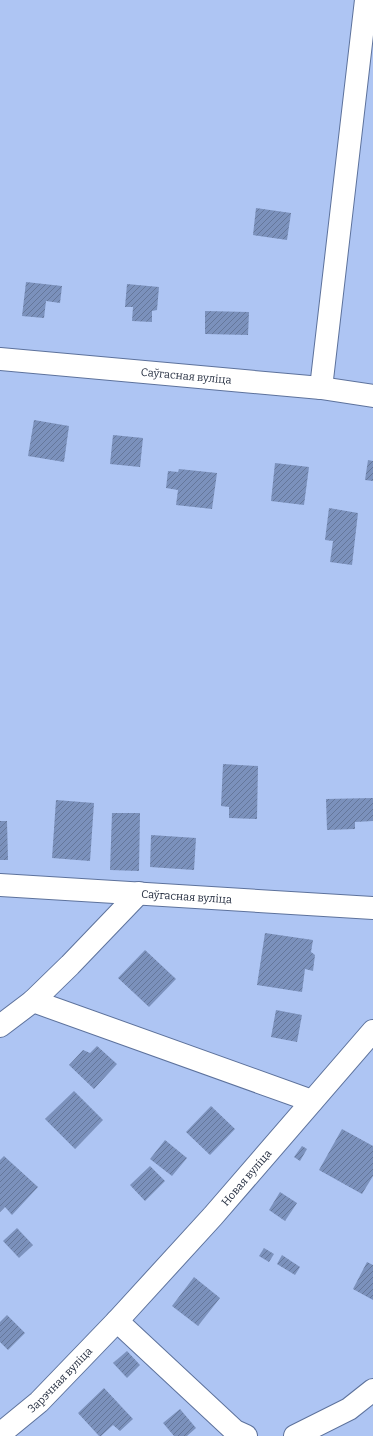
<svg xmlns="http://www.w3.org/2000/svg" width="373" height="1436" viewBox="0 0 373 1436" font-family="Bitter,serif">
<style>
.building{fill:url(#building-hatch)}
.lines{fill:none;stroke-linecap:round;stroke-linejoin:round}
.minor-casing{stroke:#5d729c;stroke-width:24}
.minor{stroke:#fff;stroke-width:22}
.labels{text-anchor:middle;stroke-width:3.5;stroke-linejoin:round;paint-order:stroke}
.street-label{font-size:11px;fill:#283143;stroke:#aec5f3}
</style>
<defs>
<pattern id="building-hatch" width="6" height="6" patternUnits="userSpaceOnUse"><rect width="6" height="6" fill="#7b91bc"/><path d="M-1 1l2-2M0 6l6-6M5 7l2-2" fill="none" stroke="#65779a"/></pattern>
</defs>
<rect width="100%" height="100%" fill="#aec5f3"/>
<g class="building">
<path d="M256,208l35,5 -4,27 -34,-5z"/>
<path d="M26,282l36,4 -2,17 -14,-2 -2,17 -22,-2z"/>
<path d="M127,284l32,3 -2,23 -5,1v11l-20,-1 1,-14h-8z"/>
<path d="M205,311l44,1 -1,23 -43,-1z"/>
<path d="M34,420l35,6 -5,36 -36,-6z"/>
<path d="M113,435l30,3 -3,29 -30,-3z"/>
<path d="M368,460l5,1v20l-8,-1z"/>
<path d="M275,463l34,4 -5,38 -33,-4z"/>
<path d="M179,469l38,4 -5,36 -36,-4 2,-15 -12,-2 2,-17 10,1z"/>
<path d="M329,508l29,5 -6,52 -22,-3 3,-21 -8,-1z"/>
<path d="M223,764l35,2 -1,53 -28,-1v-11l-8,-1z"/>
<path d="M373,798v23l-18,1v7l-28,1 -1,-31z"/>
<path d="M56,800l38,3 -4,58 -38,-3z"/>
<path d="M112,813h28l-1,58 -29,-1z"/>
<path d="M0,821h7l1,39h-8z"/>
<path d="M151,835l45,3 -2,32 -44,-3z"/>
<path d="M265,933l48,7 -2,12 4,3 -2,16 -8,-2 -3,23 -45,-7z"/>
<path d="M145,950l31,29 -27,28 -31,-29z"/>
<path d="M276,1010l26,5 -5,27 -26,-5z"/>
<path d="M97,1046l20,18 -23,25 -25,-24 14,-15 7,3z"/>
<path d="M74,1091l29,29 -28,29 -30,-30z"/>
<path d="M211,1106l24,23 -25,26 -24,-23z"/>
<path d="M342,1129l31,17v30l-11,18 -43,-24z"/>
<path d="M165,1140l22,18 -15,18 -22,-17z"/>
<path d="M302,1146l5,3 -7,12 -6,-4z"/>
<path d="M4,1156l34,31 -26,28 -7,-8 -5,5v-52z"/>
<path d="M150,1166l15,15 -20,20 -15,-16z"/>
<path d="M280,1192l17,11 -12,18 -16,-11z"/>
<path d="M17,1228l16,17 -14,13 -16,-17z"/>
<path d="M264,1248l10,6 -5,8 -10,-6z"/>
<path d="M282,1255l18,12 -5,8 -18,-11z"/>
<path d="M367,1262l6,3v35l-20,-11z"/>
<path d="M194,1277l26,21 -22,28 -26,-20z"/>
<path d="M7,1315l18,18 -17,17 -8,-8v-20z"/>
<path d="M127,1351l13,14 -13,13 -14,-15z"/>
<path d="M104,1388l29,31 -13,12 -7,-6 -12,11h-2l-21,-23z"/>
<path d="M180,1409l16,19 -9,8h-13l-11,-13z"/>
</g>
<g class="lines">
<defs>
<g id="minor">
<path id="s1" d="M0,359l321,29 52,8"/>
<path d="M321,388l45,-388"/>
<path id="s2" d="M0,885l373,23"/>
<path d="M33,1001l279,100"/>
<path d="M0,1026l33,-25 37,-36 69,-72"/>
<path d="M117,1321l118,110 11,5"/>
<path id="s3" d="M0,1434l39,-32 78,-81 96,-105 160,-185"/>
<path d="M295,1436l54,-27 24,-19"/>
</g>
</defs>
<use href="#minor" class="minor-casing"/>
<use href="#minor" class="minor"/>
</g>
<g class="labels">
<g class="street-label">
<text dy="4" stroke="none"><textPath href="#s1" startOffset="187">Саўгасная вуліца</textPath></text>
<text dy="4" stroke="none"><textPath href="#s2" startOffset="187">Саўгасная вуліца</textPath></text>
<text dy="4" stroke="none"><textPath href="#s3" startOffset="356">Новая вуліца</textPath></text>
<text dy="4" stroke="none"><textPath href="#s3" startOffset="81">Зарэчная вуліца</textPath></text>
</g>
</g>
</svg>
